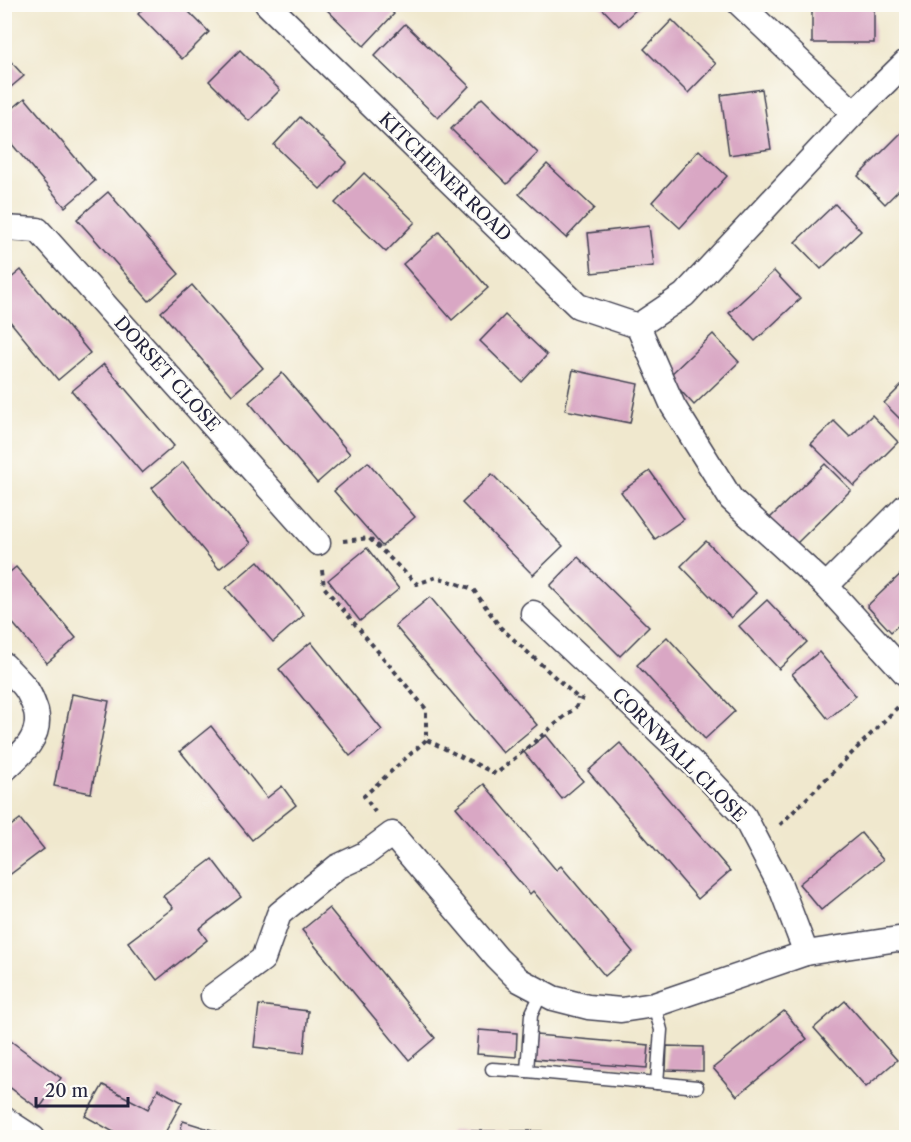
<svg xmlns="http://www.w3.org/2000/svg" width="911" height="1142" viewBox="0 0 911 1142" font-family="'Libre Caslon Text',serif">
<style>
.building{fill:#d9a7c4}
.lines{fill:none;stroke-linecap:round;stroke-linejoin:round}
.lane-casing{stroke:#414051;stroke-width:15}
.street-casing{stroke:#414051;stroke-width:27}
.path{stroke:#414051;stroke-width:4;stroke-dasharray:4.5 4.5;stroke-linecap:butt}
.lane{stroke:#fff;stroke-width:12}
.street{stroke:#fff;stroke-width:24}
.labels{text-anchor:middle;stroke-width:5;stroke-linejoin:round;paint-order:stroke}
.street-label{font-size:18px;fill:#22223b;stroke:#fdfcf7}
</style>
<rect width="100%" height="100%" fill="#fdfcf7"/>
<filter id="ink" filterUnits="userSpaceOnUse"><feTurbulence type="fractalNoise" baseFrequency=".0167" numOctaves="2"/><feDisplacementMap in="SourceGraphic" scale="12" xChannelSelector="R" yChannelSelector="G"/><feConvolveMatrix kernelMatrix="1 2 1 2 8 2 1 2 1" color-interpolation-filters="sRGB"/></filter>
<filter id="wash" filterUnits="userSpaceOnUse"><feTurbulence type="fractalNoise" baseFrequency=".008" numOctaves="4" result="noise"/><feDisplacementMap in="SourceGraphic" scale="24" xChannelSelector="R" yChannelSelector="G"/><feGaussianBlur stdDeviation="1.35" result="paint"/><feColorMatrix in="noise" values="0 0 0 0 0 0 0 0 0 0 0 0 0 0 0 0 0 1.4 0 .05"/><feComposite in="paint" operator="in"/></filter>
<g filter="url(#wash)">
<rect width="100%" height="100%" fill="#f0e8ce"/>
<g id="blocks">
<g class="building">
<path d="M147,4h34l28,28 -27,27 -44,-45z"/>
<path d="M321,4h63l10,10 -30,32z"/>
<path d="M598,4h44l-23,22z"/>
<path d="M874,4v39h-62v-38z"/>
<path d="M672,20l44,44 -28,29 -44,-44z"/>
<path d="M405,24l64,62 -31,32 -64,-62z"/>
<path d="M240,50l40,40 -31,31 -40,-40z"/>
<path d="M4,54l20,22 -20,17z"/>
<path d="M762,89l9,60 -42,6 -8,-60z"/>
<path d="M25,98l70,83 -30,26 -60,-71v-21z"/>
<path d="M482,98l56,55 -31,31 -56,-55z"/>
<path d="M300,117l47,45 -27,27 -46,-44z"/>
<path d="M906,128v55l-21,21 -27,-28z"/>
<path d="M699,150l28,26 -47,52 -28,-26z"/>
<path d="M547,164l47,44 -28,30 -47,-44z"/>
<path d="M364,173l51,49 -29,30 -51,-49z"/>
<path d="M108,192l71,82 -30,27 -72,-82z"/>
<path d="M835,204l26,27 -40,38 -26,-27z"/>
<path d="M649,226l5,40 -62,7 -4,-40z"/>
<path d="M439,232l49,56 -36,32 -49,-56z"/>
<path d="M21,270l69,83 -32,27 -54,-66v-30z"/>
<path d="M774,271l26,28 -45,42 -26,-28z"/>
<path d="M192,285l71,83 -31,27 -71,-83z"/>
<path d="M505,315l42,40 -25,27 -42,-41z"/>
<path d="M713,334l26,28 -45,43 -26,-28z"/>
<path d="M104,364l70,82 -32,27 -70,-82z"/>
<path d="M573,370l65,14 -8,39 -65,-13z"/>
<path d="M282,373l68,81 -33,29 -68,-81z"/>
<path d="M906,381v44l-22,-22z"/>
<path d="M872,415l26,27 -44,44 -43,-42 23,-23 16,16z"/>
<path d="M183,462l68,81 -32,26 -67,-81z"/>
<path d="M368,462l47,55 -33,29 -48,-55z"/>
<path d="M825,464l26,26 -56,55 -26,-26z"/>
<path d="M650,471l34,48 -29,20 -34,-47z"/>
<path d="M492,474l71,72 -30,29 -71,-72z"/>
<path d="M706,541l50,52 -25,25 -50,-52z"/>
<path d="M367,548l32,41 -39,32 -32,-41z"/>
<path d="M578,557l71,70 -29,29 -70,-70z"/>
<path d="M258,561l46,54 -31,27 -47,-54z"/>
<path d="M16,567l60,71 -29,25 -43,-50v-36z"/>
<path d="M906,569v49l-15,14 -24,-26z"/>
<path d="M430,597l107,128 -34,28 -108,-127z"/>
<path d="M767,600l40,42 -28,27 -40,-43z"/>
<path d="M667,637l68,74 -30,28 -68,-74z"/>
<path d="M311,642l71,88 -32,26 -71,-87z"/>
<path d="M819,652l37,44 -28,23 -36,-45z"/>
<path d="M72,694l37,7 -18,92 -37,-7z"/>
<path d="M211,726l56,72 15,-12 14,19 -44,35 -72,-89z"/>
<path d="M546,735l37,46 -21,18 -38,-47z"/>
<path d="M620,743l110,128 -32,28 -110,-128z"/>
<path d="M484,784l72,86 5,-4 72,86 -28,24 -72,-85 -3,3 -74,-87z"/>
<path d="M20,819l24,30 -40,30v-48z"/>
<path d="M861,833l22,27 -62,50 -22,-26z"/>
<path d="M212,859l29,38 -42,32 8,11 -50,40 -29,-38 45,-34 -10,-12z"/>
<path d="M329,908l106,130 -26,22 -107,-130z"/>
<path d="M845,1001l52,59 -31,27 -52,-59z"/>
<path d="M259,1005l49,6 -4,42 -50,-6z"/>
<path d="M784,1011l23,28 -70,57 -24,-28z"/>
<path d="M479,1030l38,3 -1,24 -39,-3z"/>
<path d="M536,1035l113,10 -2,23 -113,-9z"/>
<path d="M4,1036l57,42 -22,31 -35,-26z"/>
<path d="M667,1046l36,1v24l-37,-1z"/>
<path d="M103,1085l45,24 10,-20 24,13 -20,36h-16l-5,-3 -2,3h-15l-39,-22z"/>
<path d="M183,1121l52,16v1h-57z"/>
<rect x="450" y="1131" width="92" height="7"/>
</g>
</g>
</g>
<g filter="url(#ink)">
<use href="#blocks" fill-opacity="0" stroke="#414051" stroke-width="1.5"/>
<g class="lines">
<defs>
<g id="lane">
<path d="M542,992l-11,23 -4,56 130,12 4,-53 -7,-25"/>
<path d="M492,1069l35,2"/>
<path d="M657,1083l40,4"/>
</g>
<g id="street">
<path d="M267,4l311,302 60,20"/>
<path d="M740,4l114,109"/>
<path d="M4,228l34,2 280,313"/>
<path d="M638,326l35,80 58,93 95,87 80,88"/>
<path d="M638,326l46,-31 170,-182 52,-51"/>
<path d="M826,586l80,-80"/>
<path d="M533,613l113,106 61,58 37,39 36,69 26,68"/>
<path d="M4,665c7,7 14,14 20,21 6,7 9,16 12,25 6,26 -14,43 -32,59"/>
<path d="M213,996l50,-37 16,-45 58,-47 28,-13 27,-20 105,124 22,22 34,18 35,9 33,3 33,-5 152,-52 92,-14 8,2"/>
<path d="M4,1119l29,19"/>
</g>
</defs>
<use href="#lane" class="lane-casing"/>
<use href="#street" class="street-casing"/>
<g class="path">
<path d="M343,541l26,-3 48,46 20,-7 36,12 27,38 78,71 6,2"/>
<path d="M322,570l2,17 102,122v31l-62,56 11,16"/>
<path d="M427,740l69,34 81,-68 1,-8"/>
<path d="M780,825l124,-124"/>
</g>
<use href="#lane" class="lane"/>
<use href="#street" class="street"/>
</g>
</g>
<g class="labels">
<g class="street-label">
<text transform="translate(445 177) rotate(44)" y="6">KITCHENER ROAD</text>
<text transform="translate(167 374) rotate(48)" y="6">DORSET CLOSE</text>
<text transform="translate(679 755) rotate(45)" y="6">CORNWALL CLOSE</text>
</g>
</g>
<rect width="911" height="1142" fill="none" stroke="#fdfcf7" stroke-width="24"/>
<path d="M36 1097v9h92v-9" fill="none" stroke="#22223b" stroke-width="3"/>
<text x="45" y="1097" font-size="18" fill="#22223b" stroke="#fdfcf7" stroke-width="4.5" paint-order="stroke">20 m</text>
</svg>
